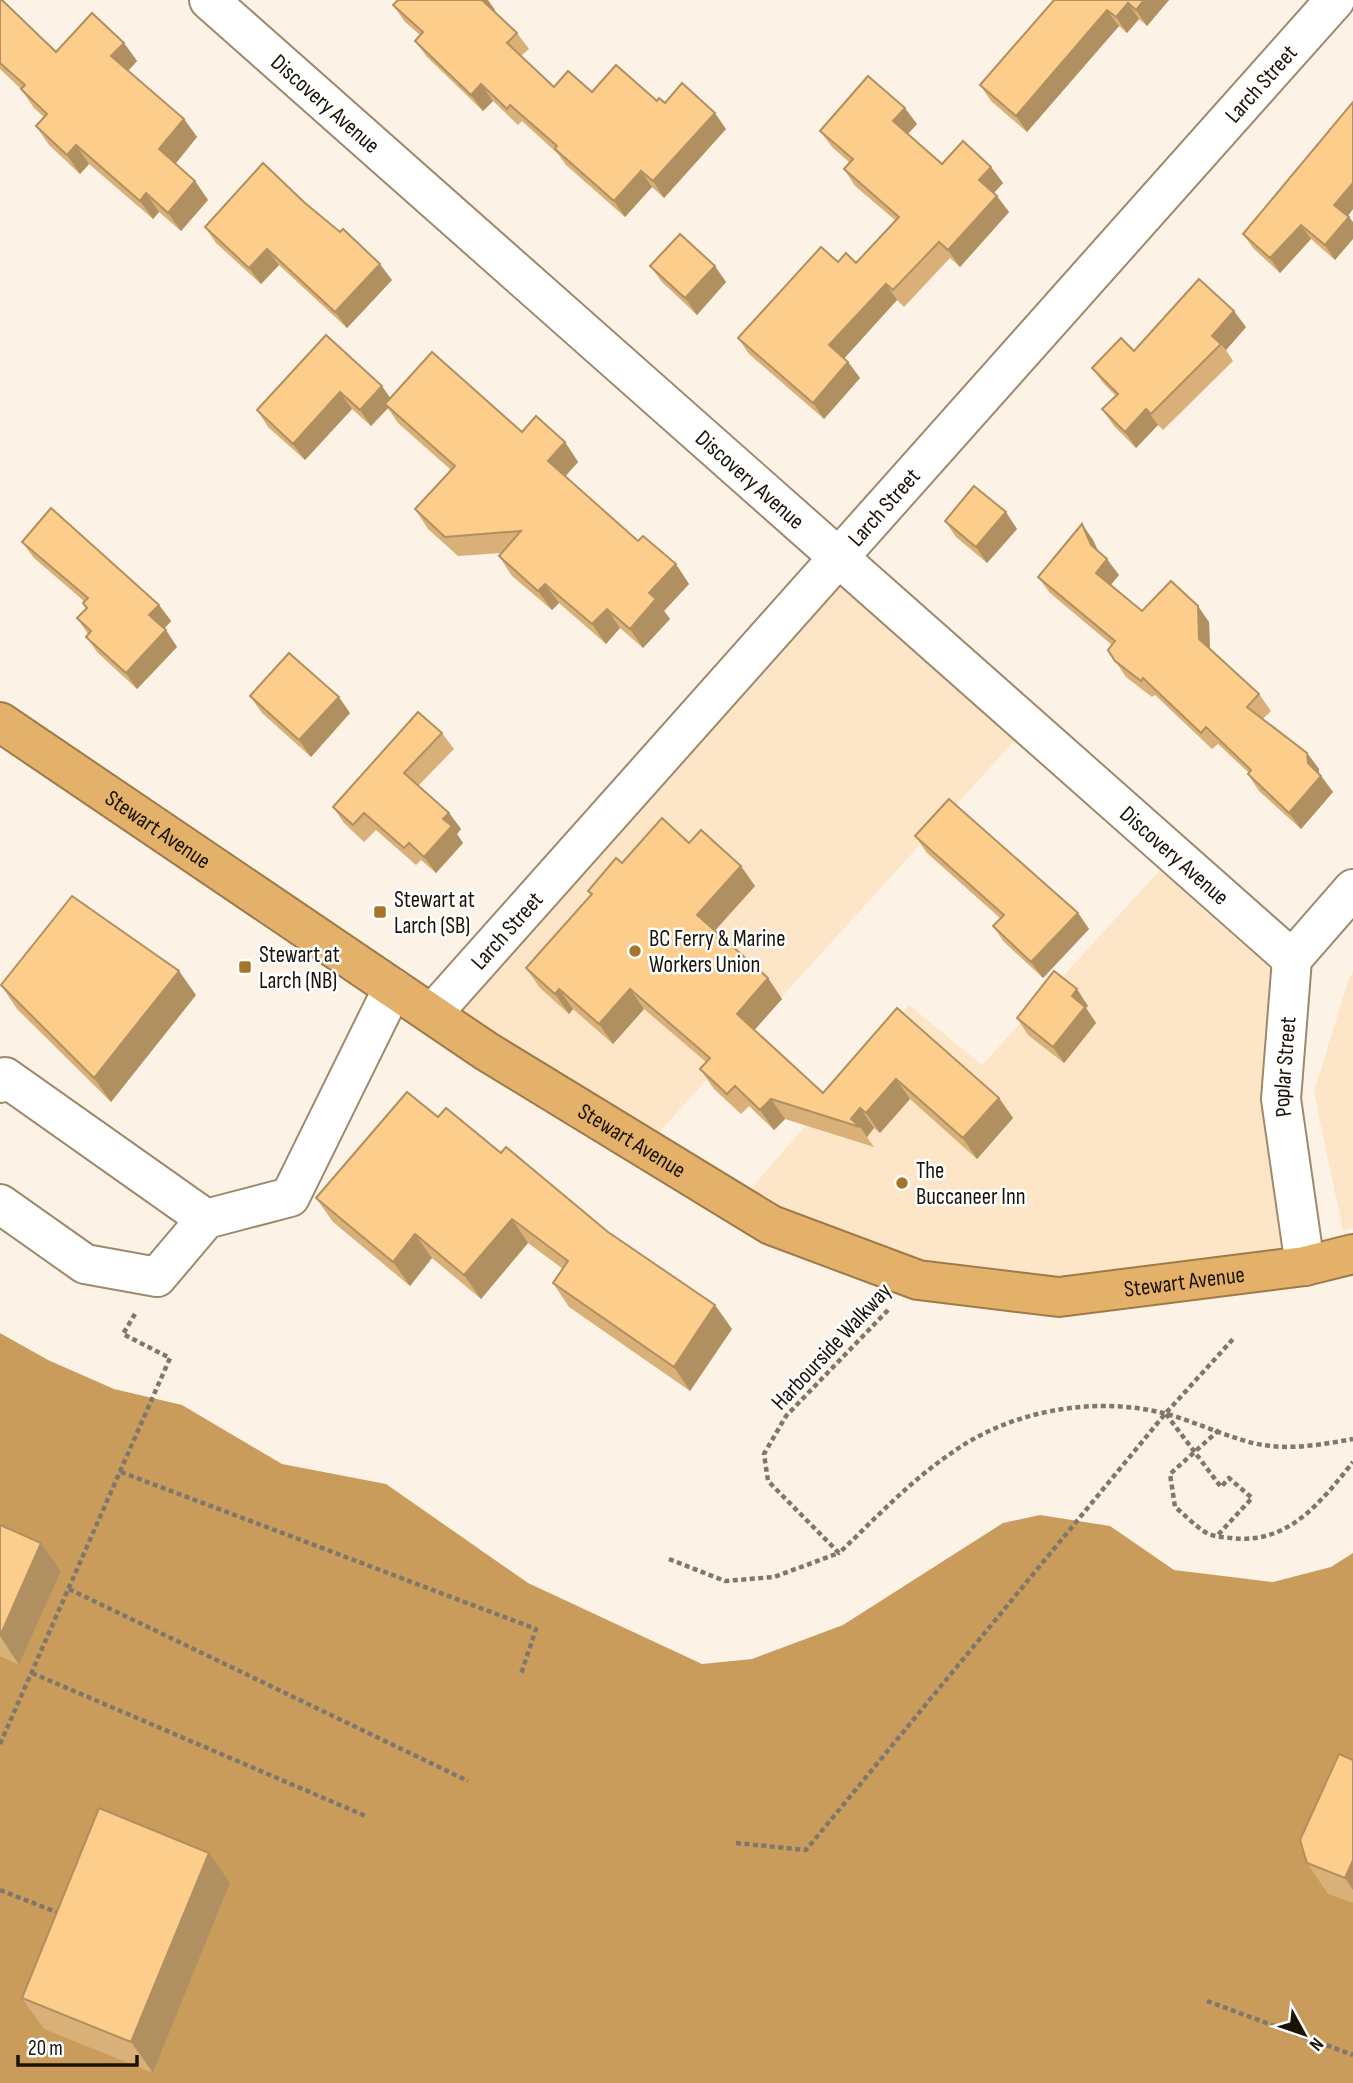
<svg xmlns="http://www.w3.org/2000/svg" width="1353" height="2083" viewBox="0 0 1353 2083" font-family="'Sofia Sans Condensed',sans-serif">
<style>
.built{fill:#fde6c7}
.water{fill:#c99c5b}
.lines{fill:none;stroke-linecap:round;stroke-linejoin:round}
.minor-casing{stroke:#9e896b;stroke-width:42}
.highway-casing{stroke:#9e7a48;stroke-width:42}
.path{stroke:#80776c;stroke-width:4.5;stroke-dasharray:5 3.5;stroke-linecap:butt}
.minor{stroke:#fff;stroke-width:38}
.highway{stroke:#e4b16a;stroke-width:38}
.wall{fill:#d9b078}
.shaded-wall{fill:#b09061}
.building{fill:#fccd8b;stroke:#b09061;stroke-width:2}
.poi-dot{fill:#a5752a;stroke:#fff;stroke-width:2.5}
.labels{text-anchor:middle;stroke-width:5;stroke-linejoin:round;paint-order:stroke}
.street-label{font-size:23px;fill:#1b1308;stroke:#fff}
.poi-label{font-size:23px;fill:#1b1308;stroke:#fff;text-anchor:start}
</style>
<rect width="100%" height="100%" fill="#fcf2e6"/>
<g class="built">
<path d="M841,568l184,161 -374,412 -209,-127z"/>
<path d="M1170,859l115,105 8,297 -242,25 -130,-14 -177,-75 165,-192 73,60z"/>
<path d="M1353,973v255l-10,3 -29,-139 35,-114z"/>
</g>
<path class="water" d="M0,1333l48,27 66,29 68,16 100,59 104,20 142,99 174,81 50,-5 91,-34 160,-102 37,-8 70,11 64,44 99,12 58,-15 22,-14v530h-1353z"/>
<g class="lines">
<defs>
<g id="minor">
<path id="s1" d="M209,0l1083,959"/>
<path id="s2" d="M432,1014l903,-1014"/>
<path d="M0,1083l5,-6 201,142"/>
<path d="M0,1204l85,60 72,13 49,-58 84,-22 103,-209"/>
<path id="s3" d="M1305,1266l-24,-167 11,-140 61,-70"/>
</g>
<g id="highway">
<path id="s4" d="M0,722l486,329 285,174 147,55 141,17 246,-31 48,-12"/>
</g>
</defs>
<use href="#minor" class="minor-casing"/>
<use href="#highway" class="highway-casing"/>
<g class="path">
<path d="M888,1310l-102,106 -22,38 4,27 71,72c36,-34 70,-71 111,-99 60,-44 146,-59 217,-40 29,8 69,27 96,31 29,5 62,-1 90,-6"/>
<path d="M1166,1414l55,73 8,-9 23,20 -36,39"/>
<path d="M1219,1430l-49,44 5,33c10,8 19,18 30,25 8,5 17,5 26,6 57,7 89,-35 122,-76"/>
<path d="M121,1472l415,157 -15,45"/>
<path d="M669,1559l56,22 49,-4 65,-24"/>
<path d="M69,1589l399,192"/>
<path d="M32,1673l336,144"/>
<path d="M0,1744l170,-386 -47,-24 12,-20"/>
<path d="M736,1843l70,7 359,-436 69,-76"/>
<path d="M0,1890l61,24"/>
<path d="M1207,2001l146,54"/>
</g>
<use href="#minor" class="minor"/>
<use href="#highway" class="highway"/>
</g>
<g class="wall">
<path d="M0,0l56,52 68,-9 13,18 -9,10 56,48 13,18 -22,27 20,17 13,19 -27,31 -22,-19 -6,7 -64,-55 -9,10 -31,-29 -13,-19 8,-9 -10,-9 -13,-19 -21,-20z"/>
<path d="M1054,0h115l-22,26 -8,-7 -12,14 -8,-7 -92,106 -36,-31 -11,-16z"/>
<path d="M393,5l102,5 -1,1 23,22 12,16 -8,7 33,31 103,14 8,2 61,26 -62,69 -12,-11 -27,30 -59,-52 -8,-11 -36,-33 -4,4 -25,-24 -10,10 -56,-54 -12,-16 5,-6 -15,-13z"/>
<path d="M917,124l-10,10 35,30 49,3 12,16 -9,10 15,19 -49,55 -10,-9 -46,49 -7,-7 -53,58 4,4 12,16 -36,41 -75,-65 -11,-16 100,-76 18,1 39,-43 -40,-34 -11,-17 5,-7 -17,-15 -12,-16z"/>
<path d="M305,203l87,77 -45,48 -68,-63 -18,19 -45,-41 -11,-16z"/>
<path d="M1353,209l-5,7 -13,44 -24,-21 -31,34 -27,-25 -10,-14z"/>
<path d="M650,266l76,16 -29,33 -35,-33z"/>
<path d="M1246,327l-20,23 7,11 -70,69 -5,-5 -22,23 -22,-22 -12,-17 14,-13 -12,-12 -12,-16 42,-17z"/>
<path d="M326,335l64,63 175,44 13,20 -13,14 73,65 51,43 -25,27 6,8 -27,29 -23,-20 -14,16 -47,-41 -7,7 -40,-34 -13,-20 3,-3 -44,3 -30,-27 -13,-20 36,-39 -53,-47 -10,-15 -17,18 -19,-17 -47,51 -37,-33 -11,-17z"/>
<path d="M945,521l72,8 -30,34 -31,-26z"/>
<path d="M1082,524l11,16 5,11 21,24 -8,10 31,26 67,11 1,27 49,45 12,17 -8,8 44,34 12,16v4l14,19 -32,37 -42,-38 -11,-17 1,-1 -31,-29 -6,5 -57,-54 -3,2 -26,-20 -18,-27 4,-5 -62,-52 -12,-16z"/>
<path d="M22,542l137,63 12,16 -7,8 13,18 -40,42 -39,-36 -12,-16 2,-3 -11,-16 9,-9 -3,-6 2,-1 -51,-44z"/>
<path d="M250,696l100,17 -39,44 -49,-44z"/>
<path d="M442,733l12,16 -36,37 31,27 12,16 -4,5 6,9 -27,30 -15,-13 -5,5 -40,-35 -12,12 -20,-19 -11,-16z"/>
<path d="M915,836l163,77 11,16 -46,49 -39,-36 -11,-16 7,-8 -73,-65z"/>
<path d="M689,843l66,43 -41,45 54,47 14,21 -28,31 69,63 74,-85 102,90 14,20 -36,41 -67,-60 -30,34 -6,-5 -7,9 7,10 -89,-28 -11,11 -25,-24 -8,8 -27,-25 -14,-20 6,-7 -62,-53 -31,35 -40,-35 -4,5 -29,-26 -14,-20 65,-73 -3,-4 34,-28z"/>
<path d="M1,985l195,10 -85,107 -94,-93z"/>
<path d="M1088,1006l-2,2 10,15 -32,40 -36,-28 -11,-17z"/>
<path d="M438,1117l63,36 107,79 124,97 -42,62 -121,-84 -16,-24 10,-14 -35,-26 -47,56 -49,-41 -22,28 -77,-64 -17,-24z"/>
<path d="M0,1525l41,18 20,28 -42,94 -19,-9z"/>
<path d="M1353,1760v143l-25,-9 -21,-31z"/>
<path d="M230,1883l-77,190 -109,-44 -22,-31z"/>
</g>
<g class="shaded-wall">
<path d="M481,0h7l7,10 -4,5z"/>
<path d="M1144,0h25l-22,26 -11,-16z"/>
<path d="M1128,3l11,16 -12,14 -11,-16z"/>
<path d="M1107,10l12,16 -92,106 -11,-16z"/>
<path d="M124,43l13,18 -13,14 -13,-19z"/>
<path d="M481,84l12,17 -10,10 -12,-16z"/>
<path d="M905,108l12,16 -13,14 -11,-17z"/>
<path d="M715,113l11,16 -62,69 -11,-17z"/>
<path d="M184,119l13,18 -25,31 -13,-19z"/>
<path d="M76,145l13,19 -9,10 -13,-19z"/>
<path d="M991,167l12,16 -12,13 -12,-16z"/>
<path d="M641,171l11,16 -27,30 -11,-16z"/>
<path d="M195,181l13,19 -27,31 -13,-18z"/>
<path d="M1353,183v26l-8,10 -11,-14z"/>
<path d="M146,193l13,19 -6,7 -13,-18z"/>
<path d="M997,196l12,16 -49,55 -12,-17z"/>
<path d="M1349,217l4,5v17l-18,21 -10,-15z"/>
<path d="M1301,225l10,14 -31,34 -10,-15z"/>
<path d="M267,249l12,16 -18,19 -12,-16z"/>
<path d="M380,264l12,16 -45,48 -12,-16z"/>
<path d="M715,266l11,16 -29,33 -12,-17z"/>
<path d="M886,284l11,16 -56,62 -12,-17z"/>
<path d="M1234,311l12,16 -20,23 -5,-6 -9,-8z"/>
<path d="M848,362l12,16 -36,41 -11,-16z"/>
<path d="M382,386l11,16 -8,2 3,4 -17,18 -11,-16z"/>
<path d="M340,392l12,17 -47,51 -12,-16z"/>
<path d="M1146,409l12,16 -22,23 -11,-16z"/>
<path d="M565,442l13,20 -16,18 -14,-19z"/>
<path d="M1006,512l11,17 -30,34 -11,-16z"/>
<path d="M1082,524l11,16 10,21 -12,-16z"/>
<path d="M1107,559l12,16 -12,14 -11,-16z"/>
<path d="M676,564l13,20 -25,27 6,8 -27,29 -13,-19 19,-36z"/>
<path d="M545,584l14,19 -7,7 -14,-19z"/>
<path d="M159,605l12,16 -10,11 -12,-17z"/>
<path d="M1198,606l11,16 1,33 -11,-16z"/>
<path d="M607,609l13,19 -14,16 -14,-20z"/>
<path d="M166,630l11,17 -40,42 -11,-16z"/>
<path d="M339,697l11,16 -39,44 -12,-17z"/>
<path d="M1307,753l12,16v9l2,-2 12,16 -32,37 -12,-16 19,-50z"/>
<path d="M449,813l12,16 -4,5 6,9 -27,30 -12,-16 19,-38z"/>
<path d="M741,866l14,20 -44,49 -14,-20z"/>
<path d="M1078,913l11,16 -46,49 -12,-16z"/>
<path d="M179,971l17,24 -85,107 -17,-24z"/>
<path d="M768,978l14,21 -31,35 -14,-20z"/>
<path d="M559,989l14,20 -4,5 -14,-20z"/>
<path d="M630,989l14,20 -31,35 -14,-20z"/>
<path d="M1077,989l11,17 -2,2 10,15 -32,40 -11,-16 19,-51z"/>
<path d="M896,1079l14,20 -30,34 -14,-20z"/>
<path d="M999,1098l14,20 -36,41 -14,-21z"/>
<path d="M771,1099l14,20 -11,11 -14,-20z"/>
<path d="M860,1108l14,20 -7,9 -7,-10 -9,-8z"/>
<path d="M512,1219l16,24 -47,56 -17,-24z"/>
<path d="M415,1234l17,24 -22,28 -17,-24z"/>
<path d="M715,1305l17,24 -42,62 -16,-24z"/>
<path d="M41,1543l20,28 -42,94 -19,-29z"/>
<path d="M209,1853l21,30 -77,190 -22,-31z"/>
<path d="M1353,1860v30l-8,-12z"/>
</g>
<g class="building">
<path d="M0,0h2l54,52 36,-39 32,30 -13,13 73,63 -25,30 36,32 -27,32 -22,-20 -6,8 -64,-56 -9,10 -31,-29 11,-12 -26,-25 4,-4 -25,-22z"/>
<path d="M398,0h84l35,33 -10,10 47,44 14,-16 24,21 24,-27 41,36 2,-3 6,5 17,-20 33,30 -62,68 -12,-10 -27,30 -59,-52 2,-3 -47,-41 -3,4 -26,-25 -10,11 -56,-54 8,-9 -30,-27z"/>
<path d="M1054,0h90l-8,10 -8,-7 -12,14 -9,-7 -91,106 -36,-31z"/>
<path d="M868,76l37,32 -12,13 49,43 21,-23 28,26 -12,13 18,16 -49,54 -9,-8 -46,48 -7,-6 -57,61 19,17 -35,41 -75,-65 83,-91 17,15 8,-9 10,10 43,-46 -55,-48 9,-10 -33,-28z"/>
<path d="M1353,102v81l-19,22 15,12 -24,28 -24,-20 -31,33 -27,-24z"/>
<path d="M263,163l42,40 35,29 3,-3 37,35 -45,48 -68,-63 -18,19 -44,-41z"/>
<path d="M680,234l35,32 -30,32 -35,-32z"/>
<path d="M1199,279l35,32 -22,25 9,8 -70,70 -5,-5 -21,23 -23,-23 16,-15 -26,-26 29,-30 13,13z"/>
<path d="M326,335l56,51 -22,24 -20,-18 -47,52 -36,-34z"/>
<path d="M432,352l90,80 14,-16 29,26 -17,19 90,80 5,-5 33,28 -27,29 7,6 -26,30 -23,-20 -15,15 -47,-40 -7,7 -39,-35 22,-25 -76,6 -30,-28 40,-43 -70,-62z"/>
<path d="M974,486l32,26 -30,35 -31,-26z"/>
<path d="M51,508l108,97 -10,10 17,15 -40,43 -40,-36 5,-6 -14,-13 10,-10 -4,-5 5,-5 -66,-56z"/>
<path d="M1082,524l9,21 16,14 -11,14 46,38 29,-30 27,25 1,33 60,55 -12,13 60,46 1,10 13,13 -32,37 -41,-39 3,-4 -45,-43 -5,6 -58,-55 -2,3 -26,-20 -7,-11 7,-9 -77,-64z"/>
<path d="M289,653l50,44 -40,43 -49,-44z"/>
<path d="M418,712l24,21 -38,40 45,40 -6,6 9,7 -28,31 -15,-14 -5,5 -40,-35 -11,12 -20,-18z"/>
<path d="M949,799l129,114 -47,49 -38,-36 11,-11 -89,-79z"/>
<path d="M662,818l27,25 12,-13 40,36 -44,49 71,63 -31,36 86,79 74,-85 102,90 -36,40 -67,-59 -30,34 -6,-5 -9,11 9,8 -89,-28 -11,11 -25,-24 -8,8 -27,-25 10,-11 -80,-69 -31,35 -40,-35 -4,5 -29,-26 66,-74 -4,-3 28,-33 6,5z"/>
<path d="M72,896l107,75 -85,107 -93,-93z"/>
<path d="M1054,971l23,18 -5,7 13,11 -32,40 -36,-29z"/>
<path d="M407,1092l31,25 8,-9 55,45 5,-6 102,85 107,73 -41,62 -121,-84 15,-22 -56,-42 -48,56 -49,-41 -22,28 -77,-64z"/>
<path d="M0,1525l41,18 -41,93z"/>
<path d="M1339,1754l14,6v100l-8,18 -38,-15 -7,-23z"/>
<path d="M99,1808l110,45 -78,189 -109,-44z"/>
</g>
<g class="poi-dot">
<rect x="373" y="905" width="14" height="14" rx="3.5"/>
<circle cx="635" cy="951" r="7"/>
<rect x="238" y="960" width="14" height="14" rx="3.5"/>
<circle cx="902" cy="1183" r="7"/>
</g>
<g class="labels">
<g class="street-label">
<text dy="8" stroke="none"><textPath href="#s2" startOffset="1246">Larch Street</textPath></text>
<text dy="8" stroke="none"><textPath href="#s1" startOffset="156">Discovery Avenue</textPath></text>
<text dy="8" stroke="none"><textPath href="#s1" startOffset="723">Discovery Avenue</textPath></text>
<text dy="8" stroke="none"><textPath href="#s2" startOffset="679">Larch Street</textPath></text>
<text dy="8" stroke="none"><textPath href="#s4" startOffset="191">Stewart Avenue</textPath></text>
<text dy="8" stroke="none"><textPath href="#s1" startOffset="1290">Discovery Avenue</textPath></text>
<text dy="8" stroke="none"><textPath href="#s2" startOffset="112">Larch Street</textPath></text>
<text dy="8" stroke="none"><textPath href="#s3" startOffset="201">Poplar Street</textPath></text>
<text dy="8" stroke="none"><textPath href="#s4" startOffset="758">Stewart Avenue</textPath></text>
<text dy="8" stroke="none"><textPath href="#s4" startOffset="1346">Stewart Avenue</textPath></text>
<text transform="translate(831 1346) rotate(-47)" y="8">Harbourside Walkway</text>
</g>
<g class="poi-label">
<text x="394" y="907">Stewart at<tspan x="394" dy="26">Larch (SB)</tspan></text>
<text x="649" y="946">BC Ferry &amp; Marine<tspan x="649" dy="26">Workers Union</tspan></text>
<text x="259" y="962">Stewart at<tspan x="259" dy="26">Larch (NB)</tspan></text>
<text x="916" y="1178">The<tspan x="916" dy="26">Buccaneer Inn</tspan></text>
</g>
</g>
<g transform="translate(1304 2034) rotate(130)" stroke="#ffffff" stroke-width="5" paint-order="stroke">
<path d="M0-5L12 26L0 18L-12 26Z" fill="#1b1308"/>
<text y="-10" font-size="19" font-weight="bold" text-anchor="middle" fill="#1b1308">N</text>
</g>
<path d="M18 2055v10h119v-10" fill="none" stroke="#1b1308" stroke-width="3.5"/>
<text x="28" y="2055" font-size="21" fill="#1b1308" stroke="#ffffff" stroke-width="5" paint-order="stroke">20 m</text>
</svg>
